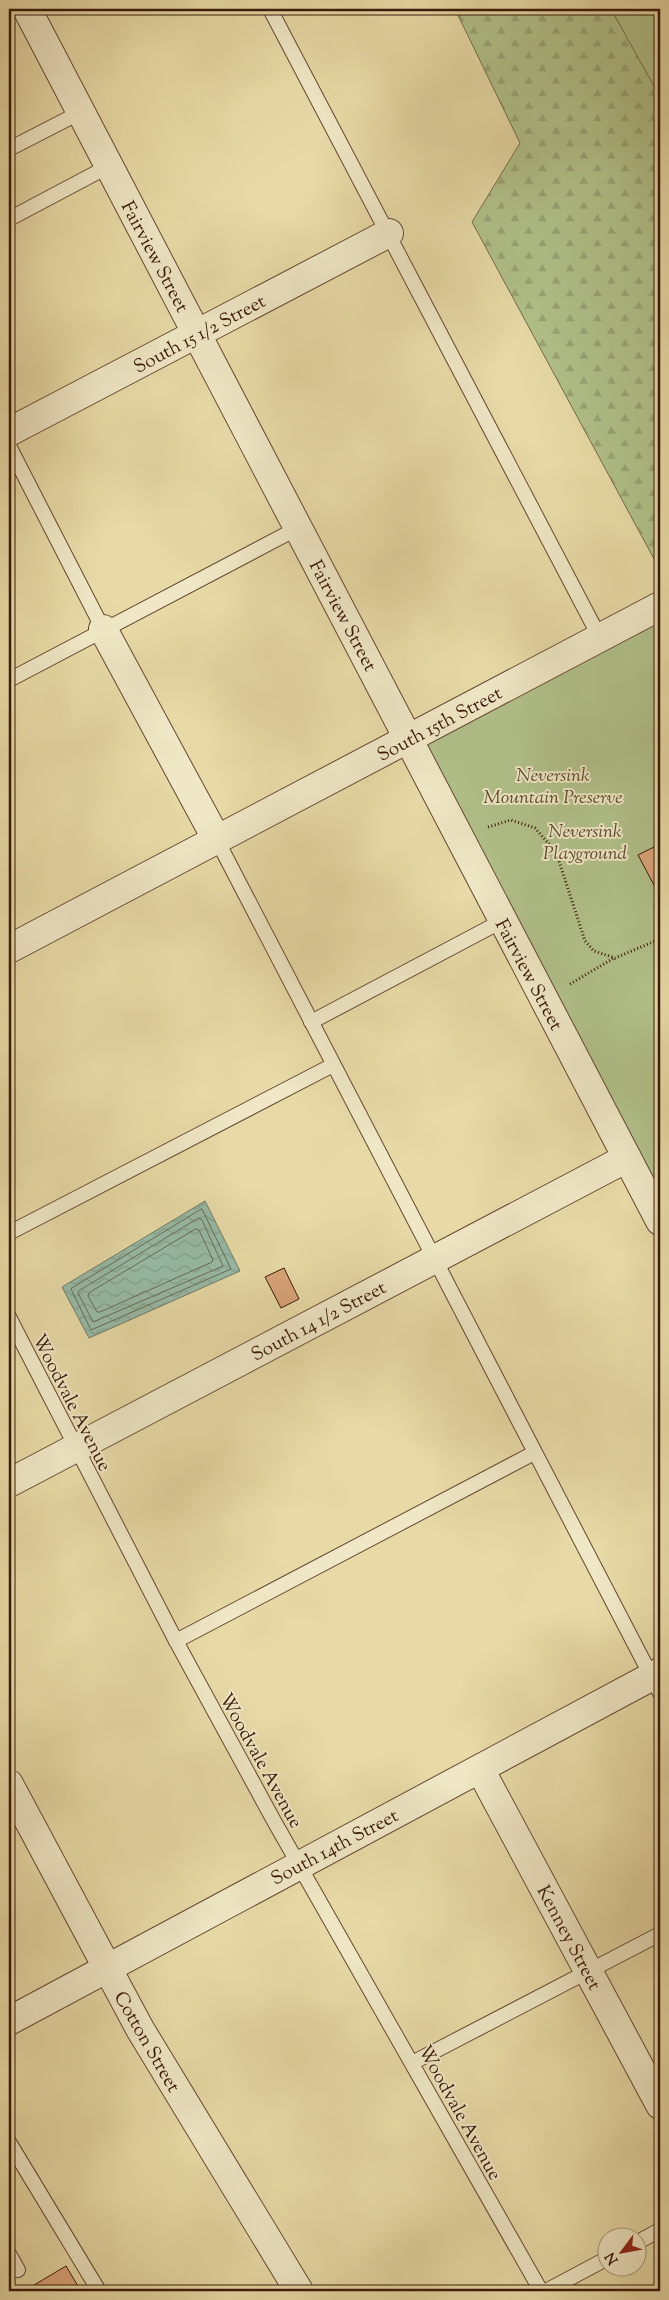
<svg xmlns="http://www.w3.org/2000/svg" width="669" height="2300" viewBox="0 0 669 2300" font-family="'Sorts Mill Goudy',serif">
<style>
.forest{fill:url(#forest-firs);stroke:#766c4a}
.green{fill:#b1c18a;stroke:#766c4a}
.water{fill:url(#water-waves);stroke:#727a68}
.lines{fill:none;stroke-linecap:round;stroke-linejoin:round}
.shore{stroke:#686a58;stroke-width:1}
.building{fill:#daa47a;stroke:#3a180a}
.service-casing{stroke:#654831;stroke-width:16}
.minor-casing{stroke:#654831;stroke-width:30}
.tertiary-casing{stroke:#654831;stroke-width:30}
.path{stroke:#3a180a;stroke-width:3;stroke-dasharray:1 2.5;stroke-linecap:butt}
.service{stroke:#efe7c5;stroke-width:14}
.minor{stroke:#efe7c5;stroke-width:28}
.tertiary{stroke:#efe7c5;stroke-width:28}
.labels{text-anchor:middle;stroke-width:4;stroke-linejoin:round;paint-order:stroke}
.street-label{font-size:19px;fill:#3a180a;stroke:#efe7c5}
.park-label{font-size:19px;font-style:italic;fill:#5e4b30;stroke:#efe7c5}
</style>
<defs>
<pattern id="forest-firs" width="22" height="20" patternUnits="userSpaceOnUse" patternTransform="scale(1.25)"><rect width="22" height="20" fill="#b1c18a"/><path d="M5 1l3.5 6h-7zM16 11l3.5 6h-7z" fill="#99a576"/></pattern>
<pattern id="water-waves" width="16" height="10" patternUnits="userSpaceOnUse" patternTransform="scale(1.25)"><rect width="16" height="10" fill="#97bba7"/><path d="M0 5q4-4 8 0t8 0" fill="none" stroke="#83a08e"/></pattern>
</defs>
<rect width="100%" height="100%" fill="#e7daa6"/>
<filter id="stains"><feTurbulence type="fractalNoise" baseFrequency=".004" numOctaves="4"/><feColorMatrix values="0 0 0 0 .2 0 0 0 0 .09 0 0 0 0 .02 0 0 0 .5 -.17"/></filter>
<radialGradient id="worn" r=".72"><stop offset=".6" stop-color="#630" stop-opacity="0"/><stop offset="1" stop-color="#630" stop-opacity=".3"/></radialGradient>
<path class="forest" d="M455,9h205v561l-188,-348 48,-79z"/>
<g class="green">
<path d="M611,9h49v88z"/>
<path d="M660,606v615l-251,-482z"/>
</g>
<path class="water" d="M205,1201l35,70 -151,67 -27,-51z"/>
<g class="lines">
<g class="shore">
<path d="M202,1209l29,60 -140,61 -20,-41z"/>
<path d="M199,1218l3,2 21,46 -130,56 -15,-29 1,-2z"/>
<path d="M196,1229l3,1 14,30 -1,2 -112,50h-3l-9,-16 1,-3z"/>
</g>
</g>
<g class="building">
<path d="M654,847l6,12v25l-5,3 -17,-32z"/>
<path d="M284,1268l15,31 -18,9 -16,-31z"/>
<path d="M66,2266l15,25h-57z"/>
</g>
<g class="lines">
<defs>
<g id="service">
<path d="M270,9l330,629"/>
<path d="M9,149l72,-37"/>
<path d="M9,219l100,-53"/>
<path d="M9,446l94,183"/>
<path d="M9,680l289,-152"/>
<path d="M217,840l443,853"/>
<path d="M311,1022l191,-101"/>
<path d="M9,1233l324,-168"/>
<path d="M9,1317l167,324 98,180 267,470"/>
<path d="M176,1641l358,-188"/>
<path d="M412,2063l248,-129"/>
<path d="M9,2142l90,149"/>
<path d="M636,2243l24,-13"/>
<path d="M9,2254l9,16"/>
<path d="M546,2291l60,-32"/>
</g>
<g id="minor">
<path d="M27,9l633,1212"/>
<path d="M9,432l380,-199"/>
<path d="M103,629l114,211"/>
<path d="M9,949l651,-343"/>
<path d="M9,1483l618,-325"/>
<path d="M480,1769l180,336"/>
<path d="M9,2021l651,-349"/>
</g>
<path id="tertiary" d="M9,1784l131,245 159,262"/>
</defs>
<use href="#service" class="service-casing"/>
<use href="#minor" class="minor-casing"/>
<use href="#tertiary" class="tertiary-casing"/>
<g class="path">
<path d="M488,827l23,-7 24,8 21,24 29,89 9,10 21,7 45,-19"/>
<path d="M570,984l44,-26"/>
</g>
<use href="#service" class="service"/>
<use href="#minor" class="minor"/>
<use href="#tertiary" class="tertiary"/>
</g>
<g class="labels">
<g class="street-label">
<text transform="translate(156 256) rotate(62)" y="7">Fairview Street</text>
<text transform="translate(199 333) rotate(-28)" y="7">South 15 1/2 Street</text>
<text transform="translate(344 615) rotate(62)" y="7">Fairview Street</text>
<text transform="translate(439 723) rotate(-28)" y="7">South 15th Street</text>
<text transform="translate(530 974) rotate(62)" y="7">Fairview Street</text>
<text transform="translate(318 1320) rotate(-28)" y="7">South 14 1/2 Street</text>
<text transform="translate(73 1402) rotate(63)" y="7">Woodvale Avenue</text>
<text transform="translate(262 1760) rotate(61)" y="7">Woodvale Avenue</text>
<text transform="translate(334 1846) rotate(-28)" y="7">South 14th Street</text>
<text transform="translate(570 1937) rotate(62)" y="7">Kenney Street</text>
<text transform="translate(148 2041) rotate(60)" y="7">Cotton Street</text>
<text transform="translate(461 2112) rotate(61)" y="7">Woodvale Avenue</text>
</g>
<g class="park-label">
<text x="553" y="781">Neversink<tspan x="553" dy="22">Mountain Preserve</tspan></text>
<text x="585" y="837">Neversink<tspan x="585" dy="22">Playground</tspan></text>
</g>
</g>
<rect width="669" height="2300" fill="none" stroke="#e7daa6" stroke-width="30"/>
<rect x="10" y="10" width="649" height="2280" fill="none" stroke="#3a180a" stroke-width="2.5"/>
<rect x="15" y="15" width="639" height="2270" fill="none" stroke="#3a180a"/>
<g transform="translate(622 2252) rotate(238)"><circle r="24" fill="#efe7c5" stroke="#a7947a"/>
<path d="M0-4L9 19L0 12L-9 19Z" fill="#8f2418"/>
<text y="-8" font-size="14" font-weight="bold" text-anchor="middle" fill="#3a180a">N</text>
</g>
<rect width="100%" height="100%" filter="url(#stains)"/>
<rect width="100%" height="100%" fill="url(#worn)"/>
</svg>
